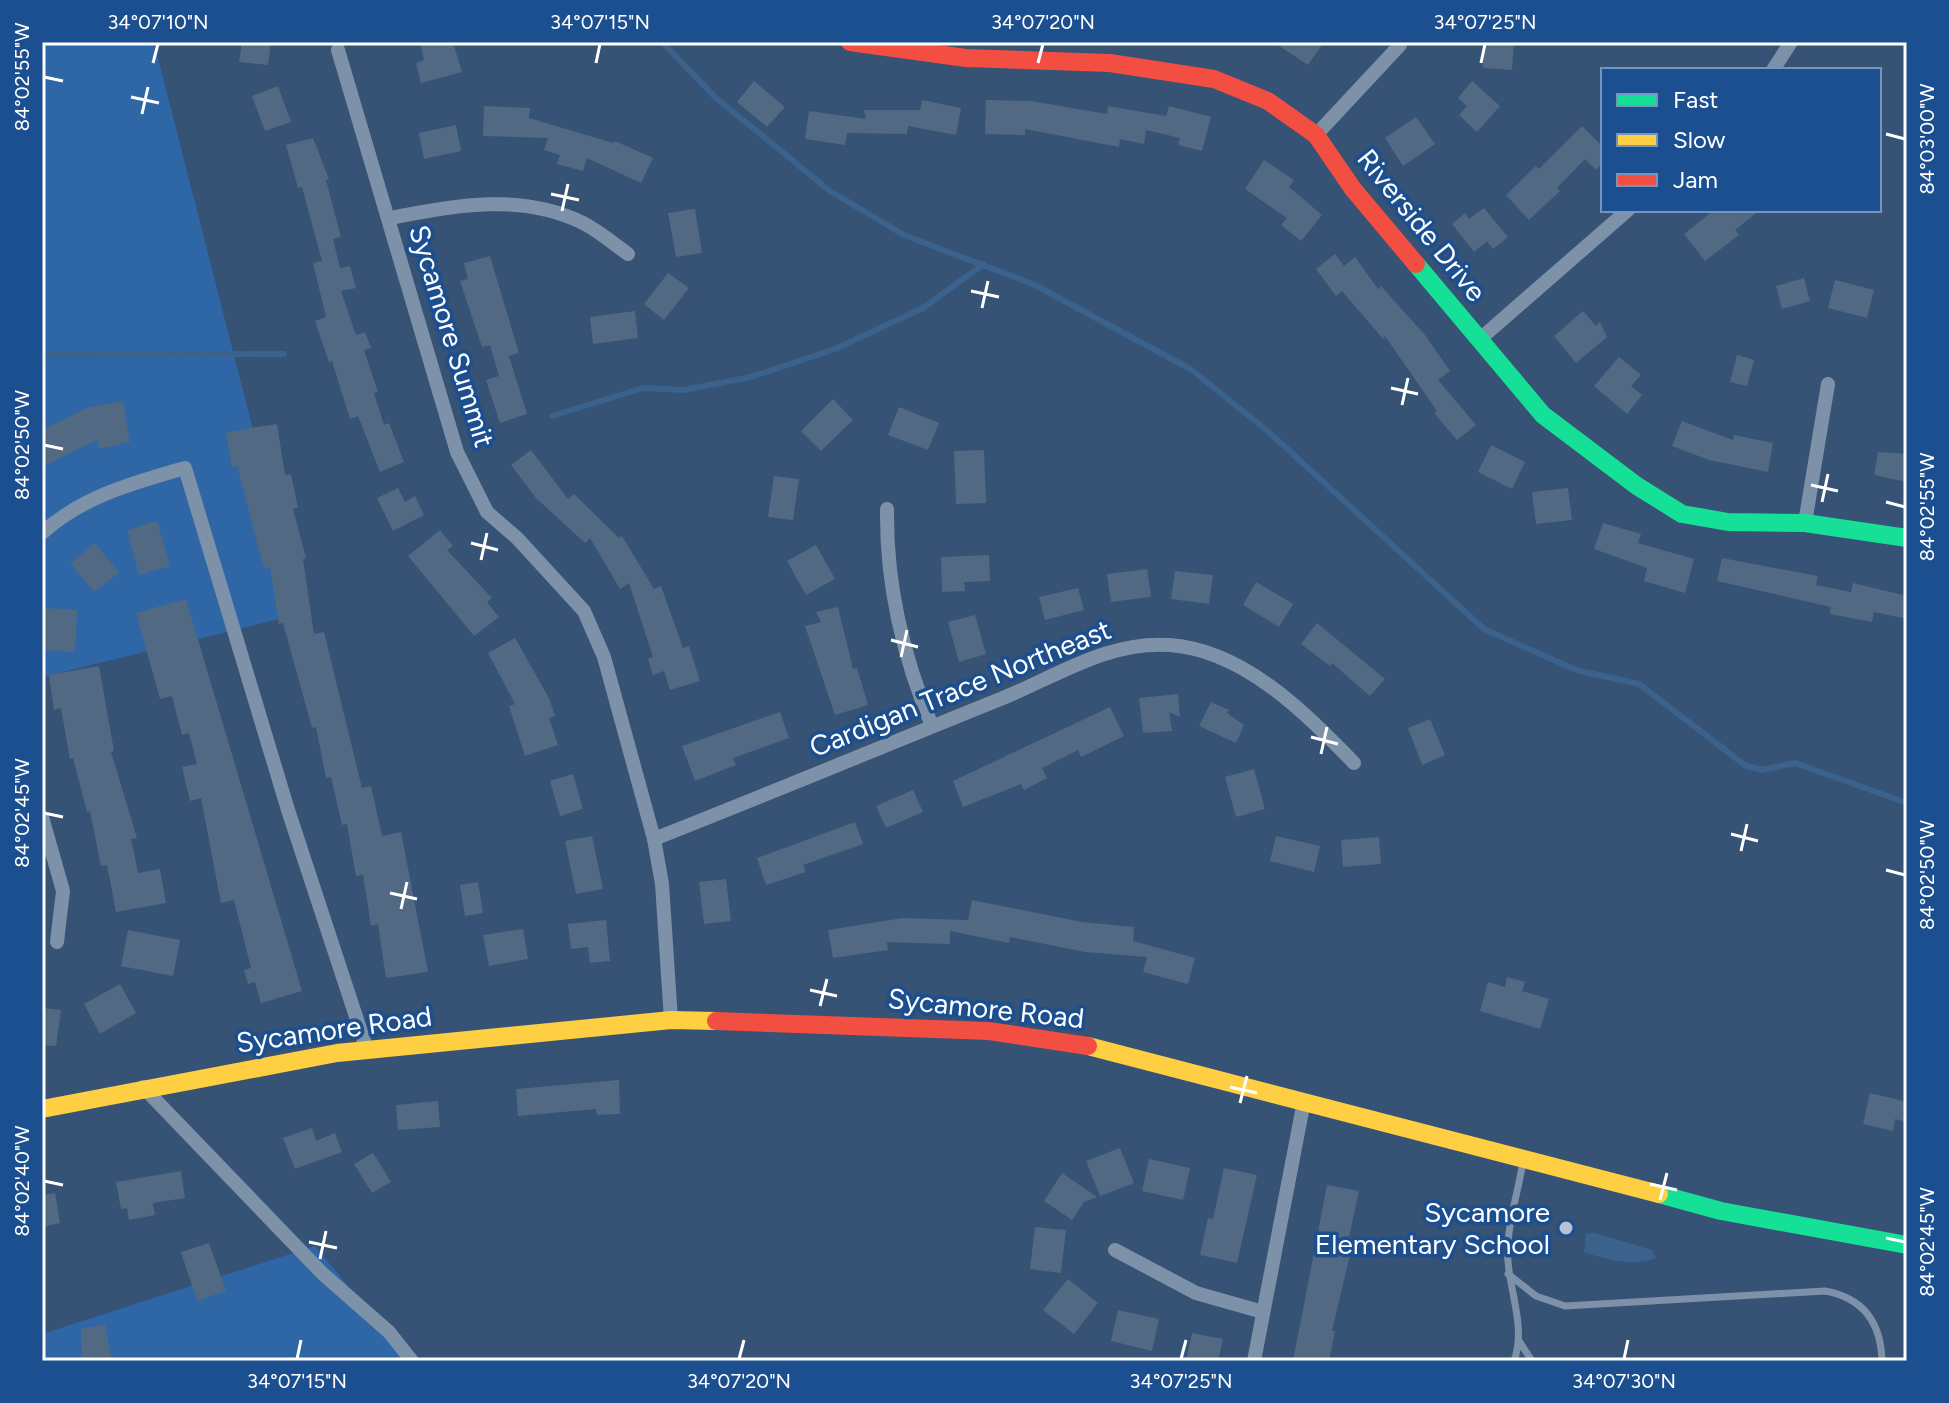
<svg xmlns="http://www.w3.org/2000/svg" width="1949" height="1403" viewBox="0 0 1949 1403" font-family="Figtree,sans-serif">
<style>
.green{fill:#2f66a5}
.water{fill:#3b618d}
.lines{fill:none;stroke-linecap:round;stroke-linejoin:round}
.stream{stroke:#3b618d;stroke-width:6}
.building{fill:#526984}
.lane{stroke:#7d92a8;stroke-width:7}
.street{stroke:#7d92a8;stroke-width:14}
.fast{stroke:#16e098;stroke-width:18}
.slow{stroke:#ffcf43;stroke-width:18}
.jam{stroke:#f24e42;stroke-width:18}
.ticks{fill:none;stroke:#fff;stroke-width:3}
.poi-dot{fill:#b9c2ce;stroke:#1b4f8f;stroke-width:3}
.labels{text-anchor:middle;stroke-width:7;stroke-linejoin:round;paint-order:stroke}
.street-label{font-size:28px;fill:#fff;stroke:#1b4f8f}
.poi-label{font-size:28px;fill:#fff;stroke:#1b4f8f;text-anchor:end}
.neatline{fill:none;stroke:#fff;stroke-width:3}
.ticks-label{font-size:20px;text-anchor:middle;fill:#fff}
</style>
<rect width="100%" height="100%" fill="#365274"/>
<g class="green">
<path d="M42,42h112l146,572 -258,63z"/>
<path d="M315,1246l95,115h-368v-27z"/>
</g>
<path class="water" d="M1595,1233l57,17 4,8c-22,9 -50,2 -72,-6l2,-18z"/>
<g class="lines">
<g class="stream">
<path d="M662,42l53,55 115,94 74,44 131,50 157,85 79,64 213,195 92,41 63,14 107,82 16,4 33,-7 112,40"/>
<path d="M42,355l242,-1"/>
<path d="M552,416l91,-28 41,2 67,-13 84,-28 88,-41 61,-44"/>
</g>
</g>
<g class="building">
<path d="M242,42h29l-3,23 -29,-3z"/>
<path d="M420,42h33l9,30 -41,11 -5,-20 8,-3z"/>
<path d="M1273,42h51l-16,23z"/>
<path d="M1484,42h30l-2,28 -29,-2z"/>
<path d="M754,81l31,26 -18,20 -30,-25z"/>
<path d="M1472,81l28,25 -23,26 -18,-17 8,-9 -9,-8z"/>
<path d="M278,86l13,36 -26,9 -13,-35z"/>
<path d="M922,100l39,8 -5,27 -48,-9 -1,8 -60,-1 -2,12 -40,-6 4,-28 57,8 -2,-9h56z"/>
<path d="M986,100l45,1 76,13 1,-8 58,10 3,-10 42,11 -9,34 -24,-6 2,-7 -34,-8 -2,14 -24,-5 -1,8 -94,-18v6l-40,-1z"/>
<path d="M484,106l46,2 -1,10 84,25 2,-2 38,17 -12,25 -54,-25 -4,13 -26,-7 3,-9 -16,-5 4,-12 -65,-2z"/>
<path d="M1416,117l19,27 -32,22 -18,-28z"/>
<path d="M456,125l5,26 -37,8 -5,-26z"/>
<path d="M1582,126l21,21v15l-7,8 -11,-11 -28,29 3,3 -31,29 -23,-25 30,-29 3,3z"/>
<path d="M313,138l16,41 -3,1 15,57 -8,2 7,29 10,-2 6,22 -15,3 15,44 9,-3 6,16 -7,2 14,42 -4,1 10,32 5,-2 15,39 -24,10 -22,-56 -8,3 -18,-58 -3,1 -14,-41 11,-4 -13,-54 9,-2 -20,-74 -4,1 -12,-43z"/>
<path d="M1264,160l30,20 -5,7 33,28 -21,26 -20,-16 6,-7 -42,-29z"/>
<path d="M1484,208l24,29 -15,12 -6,-8 -13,11 -22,-28 13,-11 4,6z"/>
<path d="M695,209l7,44 -26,4 -8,-44z"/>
<path d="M1714,210h46l-25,20 4,5 -34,26 -21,-27z"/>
<path d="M1335,254l9,12 11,-9 23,32 3,-3 44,49 25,36 -12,9 38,45 -19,15 -23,-27 3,-2 -52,-75 -2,3 -41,-48 -6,5 -20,-27z"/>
<path d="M490,256l29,97 -10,3 18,58 -27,9 -14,-43 13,-4 -9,-31 -8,2 -22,-66 8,-2 -4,-16z"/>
<path d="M668,273l21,15 -25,32 -20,-16z"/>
<path d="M1804,278l6,23 -28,8 -6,-23z"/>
<path d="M1835,280l39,10 -7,28 -39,-10z"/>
<path d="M635,311l3,27 -45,6 -3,-27z"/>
<path d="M1583,311l13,15 4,-4 7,15 -31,26 -22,-27z"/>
<path d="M1737,355l17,5 -7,26 -17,-4z"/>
<path d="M1619,357l22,18 -10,11 11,9 -15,19 -33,-28z"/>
<path d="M833,399l20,21 -32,31 -20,-20z"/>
<path d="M123,401l7,41 -31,7 -2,-9 -51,25 -4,-9v-26l45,-22z"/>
<path d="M899,407l40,16 -11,27 -40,-15z"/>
<path d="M1682,421l51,19 1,-5 39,8 -5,29 -59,-12 -37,-14z"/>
<path d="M277,424l8,51 6,-1 7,34 -5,1 13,49 -3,1 11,75 10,-2 38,156 9,-2 11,50 19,-4 27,140 -42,6 -8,-54 -7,2 -8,-51 -7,1 -9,-52 -5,1 -11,-48 -5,1 -10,-51 -4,1 -29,-105 -4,1 -9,-57 -6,2 -27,-103 -5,1 -6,-35z"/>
<path d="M1491,445l34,17 -13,27 -34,-17z"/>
<path d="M531,450l37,49 6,-5 45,44 3,-2 32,53 7,-3 22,62 6,-2 11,35 -30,9 -6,-19 -11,4 -5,-16 5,-2 -24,-74 -9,6 -30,-51 -5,5 -49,-45 -25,-33z"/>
<path d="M984,450l2,53 -30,1 -2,-53z"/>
<path d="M1878,452l29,2v28l-33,-7z"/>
<path d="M774,476l25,3 -6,41 -25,-3z"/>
<path d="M398,488l7,14 10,-6 9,19 -31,16 -16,-33z"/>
<path d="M1568,488l4,32 -36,4 -4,-32z"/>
<path d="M157,521l13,45 -31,9 -12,-45z"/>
<path d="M1603,523l38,11 -3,9 56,16 -9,34 -41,-12 3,-13 -53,-19z"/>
<path d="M440,530l13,16 -6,4 45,48 -5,4 12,15 -25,19 -66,-80z"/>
<path d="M95,543l24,30 -25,19 -24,-29z"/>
<path d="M816,545l19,34 -29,16 -19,-34z"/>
<path d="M989,555l1,26 -26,1 1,9 -23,1 -1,-35z"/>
<path d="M1722,558l96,18 -2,9 35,7 2,-9 54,13v23l-33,-7 -2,10 -42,-8 1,-7 -114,-26z"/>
<path d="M1147,569l4,28 -40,5 -4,-28z"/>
<path d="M1175,571l38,4 -4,29 -38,-5z"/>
<path d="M1256,582l37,22 -14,23 -36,-22z"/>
<path d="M1078,588l6,22 -39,10 -6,-23z"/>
<path d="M186,599l116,392 -41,12 -6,-21 -7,2 -4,-14 7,-2 -17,-68 -13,3 -20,-105 -11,3 -8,-34 15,-3 -8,-31 -7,2 -10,-39 -12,3 -24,-86z"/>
<path d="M838,607l15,62 4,-1 11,37 -33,10 -30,-89 16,-4 -5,-10z"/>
<path d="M45,608l32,2 -2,42 -33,-2z"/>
<path d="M975,615l11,39 -27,8 -11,-40z"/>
<path d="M1317,623l68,56 -15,17 -38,-33 -2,3 -29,-22z"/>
<path d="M515,638l34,60 6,18 -6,2 9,27 -33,11 -16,-50 6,-2 -27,-51z"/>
<path d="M99,666l15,85 -3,1 26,86 -6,1 7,34 22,-4 6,34 -50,9 -9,-47 -6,1 -11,-55 -3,1 -14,-54 -3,1 -9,-51 -7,2 -5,-35z"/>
<path d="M1178,694l2,23 -11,-5 3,19 -29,2 -4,-35z"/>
<path d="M1211,702l18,8 -2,3 17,12 -8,18 -37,-17z"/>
<path d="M1110,707l14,29 -43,21 -3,-7 -36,18 5,10 -23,12 -3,-6 -58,23 -10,-26z"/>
<path d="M780,712l9,26 -56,20 3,7 -41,16 -13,-35z"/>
<path d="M1430,719l15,36 -23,10 -14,-37z"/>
<path d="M1254,769l11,40 -29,8 -11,-40z"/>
<path d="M573,774l10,35 -23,7 -10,-35z"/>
<path d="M913,790l10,22 -37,16 -10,-22z"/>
<path d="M855,822l8,22 -60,21 3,7 -40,13 -9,-27z"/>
<path d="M592,836l11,53 -27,5 -11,-53z"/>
<path d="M1276,836l44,10 -6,26 -44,-11z"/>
<path d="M1379,837l2,27 -38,3 -2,-27z"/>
<path d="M726,879l5,42 -27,3 -5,-42z"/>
<path d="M478,882l5,31 -18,3 -5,-31z"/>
<path d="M972,900l110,22 52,5 -1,14 62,17 -7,26 -45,-12 4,-15 -62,-5 -75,-15 -1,6 -59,-12v13l-63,-2 1,8 -55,8 -5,-28 75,-12 65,2z"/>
<path d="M606,920l4,41 -20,2 -2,-16 -17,2 -3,-25z"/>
<path d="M523,929l5,30 -39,7 -6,-31z"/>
<path d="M128,930l52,10 -7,36 -52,-10z"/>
<path d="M1507,977l18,5 -3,9 27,8 -9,30 -60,-18 8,-29 17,5z"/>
<path d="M120,984l16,29 -36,21 -16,-30z"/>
<path d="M42,1008l19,2 -5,36 -14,-1z"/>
<path d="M619,1080l1,34 -23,1 -1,-6 -78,7 -2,-27z"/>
<path d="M1870,1093l37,9v20l-12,-3 -2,12 -30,-7z"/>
<path d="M438,1101l2,26 -42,3 -2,-25z"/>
<path d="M312,1128l4,13 19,-8 7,19 -47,17 -12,-31z"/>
<path d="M1120,1148l14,35 -34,13 -14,-35z"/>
<path d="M373,1153l18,29 -19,11 -18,-29z"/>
<path d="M1149,1159l41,9 -7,32 -41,-9z"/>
<path d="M1224,1168l33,7 -20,88 -37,-8 8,-37 5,1z"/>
<path d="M181,1171l4,27 -32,5 2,12 -26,5 -2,-12 -6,1 -5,-27z"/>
<path d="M1062,1173l35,24 -13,5 -12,18 -28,-19z"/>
<path d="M1327,1185l32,6 -10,46 5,1 -22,93h3l-6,30h-36z"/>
<path d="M55,1193l5,30 -18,4v-32z"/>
<path d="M1035,1227l31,3 -5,43 -31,-4z"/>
<path d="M209,1243l17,48 -29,10 -16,-49z"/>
<path d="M1068,1279l30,24 -24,31 -31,-24z"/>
<path d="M1118,1310l41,9 -7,32 -41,-10z"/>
<path d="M105,1324l7,37h-30l-1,-32z"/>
<path d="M1192,1333l31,6 -5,22h-32z"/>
</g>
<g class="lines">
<g class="lane">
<path d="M1508,1274l28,22 29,10 260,-15c39,7 56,32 57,70"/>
<path d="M1519,1341l13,20"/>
<path d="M1514,1361c14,-39 -10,-79 -6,-119 2,-27 11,-54 15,-81"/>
</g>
<g class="street">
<path d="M338,50l119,402 30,60 30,26 67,73 20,46 50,182 8,45 9,136"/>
<path d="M1773,70l18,-28"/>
<path d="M1316,135l84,-90"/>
<path d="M390,218c64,-12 131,-26 193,5 16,8 31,21 45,31"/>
<path d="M1480,339l148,-129"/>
<path d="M887,509c-1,75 16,148 45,217"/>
<path d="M1805,523l23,-139"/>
<path d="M42,533c41,-37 91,-50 143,-65l103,342 79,240"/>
<path d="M42,817l21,74 -6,51"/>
<path d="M654,839c117,-46 232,-94 349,-141 54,-22 105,-57 166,-53 75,5 135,67 185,118"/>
<path d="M143,1087l180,187 66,58 23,29"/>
<path d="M1115,1250l81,43 67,19"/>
<path d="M1254,1361l50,-260"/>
</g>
<g class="fast">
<path d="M1416,264l127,151 94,71 45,28 46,8 77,1 102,15"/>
<path d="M1659,1194l62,17 186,34"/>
</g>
<g class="slow">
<path d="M1088,1046l571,148"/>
<path d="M42,1109l295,-56 334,-33 45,1"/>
</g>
<g class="jam">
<path d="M850,42l116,16 144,5 104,16 54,22 48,34 37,54 63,75"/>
<path d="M716,1021l273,10 99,15"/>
</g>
</g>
<path class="ticks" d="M153,63l5,-19M596,63l4,-19M1038,63l5,-19M1481,63l4,-19M44,77l19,4M131,97l28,6M142,114l6,-27M1886,134l19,5M551,194l28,6M562,211l6,-27M971,291l28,6M982,308l6,-27M1391,388l27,6M1402,405l6,-27M44,445l19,4M1811,485l27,6M1822,502l6,-28M1886,502l19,5M471,543l27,7M481,560l6,-27M891,640l27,7M901,657l6,-27M1311,737l27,7M1321,754l6,-27M44,813l19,4M1731,834l27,7M1741,851l6,-27M1886,870l19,5M390,893l27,6M401,909l6,-27M810,990l27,6M820,1006l7,-27M1230,1087l27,6M1240,1103l7,-27M44,1181l19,4M1650,1184l27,6M1660,1200l7,-27M1886,1238l19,4M309,1242l28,6M320,1259l6,-28M297,1359l4,-19M739,1359l5,-19M1181,1359l5,-19M1624,1359l4,-19"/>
<circle class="poi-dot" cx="1566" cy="1228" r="8"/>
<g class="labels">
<g class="street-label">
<text transform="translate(1422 225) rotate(51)" y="10">Riverside Drive</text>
<text transform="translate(452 336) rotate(73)" y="10">Sycamore Summit</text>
<text transform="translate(960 688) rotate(-22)" y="10">Cardigan Trace Northeast</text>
<text transform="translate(986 1008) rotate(6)" y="10">Sycamore Road</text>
<text transform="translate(334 1029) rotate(-8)" y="10">Sycamore Road</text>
</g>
<g class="poi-label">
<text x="1550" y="1222">Sycamore<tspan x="1550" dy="32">Elementary School</tspan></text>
</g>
</g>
<rect width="1949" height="1403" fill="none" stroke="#1b4f8f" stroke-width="88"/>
<rect x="1601" y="68" width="280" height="144" fill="#1b4f8f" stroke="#7695bc" stroke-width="2"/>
<rect x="1617" y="94" width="40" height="12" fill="#16e098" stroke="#7695bc" stroke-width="2"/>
<text x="1673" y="108" font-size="24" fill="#ffffff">Fast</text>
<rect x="1617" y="134" width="40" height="12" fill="#ffcf43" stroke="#7695bc" stroke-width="2"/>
<text x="1673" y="148" font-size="24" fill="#ffffff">Slow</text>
<rect x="1617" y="174" width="40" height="12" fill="#f24e42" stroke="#7695bc" stroke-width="2"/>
<text x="1673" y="188" font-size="24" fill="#ffffff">Jam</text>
<rect x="44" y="44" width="1861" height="1315" class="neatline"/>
<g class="ticks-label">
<text x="158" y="29">34°07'10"N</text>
<text x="600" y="29">34°07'15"N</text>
<text x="1043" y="29">34°07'20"N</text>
<text x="1485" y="29">34°07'25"N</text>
<text transform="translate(22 77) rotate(-90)" y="7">84°02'55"W</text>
<text transform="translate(1927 139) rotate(-90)" y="7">84°03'00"W</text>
<text transform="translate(22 445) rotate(-90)" y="7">84°02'50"W</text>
<text transform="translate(1927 507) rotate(-90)" y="7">84°02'55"W</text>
<text transform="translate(22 813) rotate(-90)" y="7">84°02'45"W</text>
<text transform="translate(1927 875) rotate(-90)" y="7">84°02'50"W</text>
<text transform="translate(22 1181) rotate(-90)" y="7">84°02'40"W</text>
<text transform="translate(1927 1242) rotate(-90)" y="7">84°02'45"W</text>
<text x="297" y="1388">34°07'15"N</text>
<text x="739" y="1388">34°07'20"N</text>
<text x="1181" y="1388">34°07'25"N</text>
<text x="1624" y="1388">34°07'30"N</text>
</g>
</svg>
